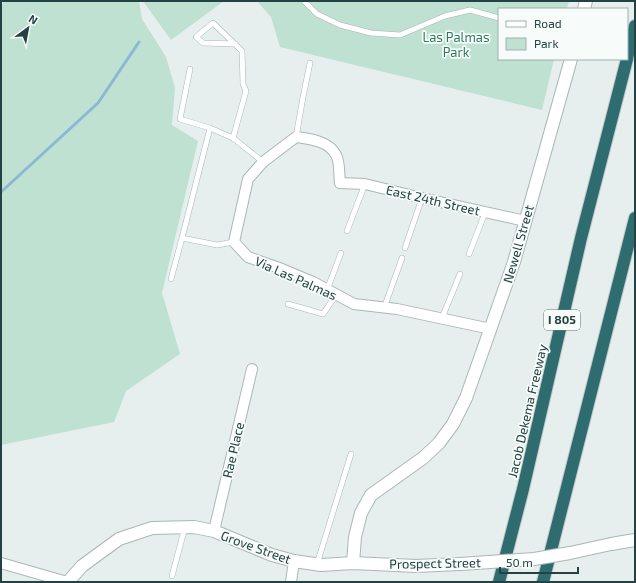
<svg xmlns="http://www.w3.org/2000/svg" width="636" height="583" viewBox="0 0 636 583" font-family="'Exo 2',sans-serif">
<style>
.green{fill:#bee1d1}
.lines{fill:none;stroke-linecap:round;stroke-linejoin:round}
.stream{stroke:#8db7d5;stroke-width:3}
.service-casing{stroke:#a8b8b6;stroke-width:6}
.minor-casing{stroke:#a8b8b6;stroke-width:12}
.tertiary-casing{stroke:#a8b8b6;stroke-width:14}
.motorway-casing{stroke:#c1caca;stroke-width:14}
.service{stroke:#fff;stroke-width:5}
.minor{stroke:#fff;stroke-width:10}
.tertiary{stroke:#fff;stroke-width:12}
.motorway{stroke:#2e6c70;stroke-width:12}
.tertiary-bridge-casing{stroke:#a8b8b6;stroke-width:14;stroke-linecap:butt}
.tertiary-bridge{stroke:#fff;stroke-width:12}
.labels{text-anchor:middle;stroke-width:3.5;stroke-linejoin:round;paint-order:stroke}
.shield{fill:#f7fbfa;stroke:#637a79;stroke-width:1}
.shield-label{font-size:12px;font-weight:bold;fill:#234242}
.park-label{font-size:13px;fill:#2c7b5f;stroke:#f7fbfa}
.street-label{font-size:13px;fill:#234242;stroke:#f7fbfa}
</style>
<rect width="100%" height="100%" fill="#e6efed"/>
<g class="green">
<path d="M4,1h135l3,18 24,38 9,31 -3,37 26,16 -36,152 18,61 -54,37 -12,31 -113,23v-437z"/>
<path d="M143,1h81l-53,39z"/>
<path d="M257,1h312l-2,8h-68v50h55l-12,51 -262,-63 -9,-30z"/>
</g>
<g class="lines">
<path class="stream" d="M1,192l97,-89 41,-61"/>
<defs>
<g id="service">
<path d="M304,1l13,13 23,11 31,8 29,2 45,-19 25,-6 29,8"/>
<path d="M190,69l-10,50 30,9 -28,110 35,7 17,-3"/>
<path d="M210,128l23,10 30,24"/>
<path d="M296,137l7,-40 7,-34"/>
<path d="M233,138l13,-47 -3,-7 -1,-33 -29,-28 -17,14 7,6 32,1"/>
<path d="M347,231l18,-47"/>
<path d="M405,248l17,-50"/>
<path d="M469,254l16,-41"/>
<path d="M171,279l11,-41"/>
<path d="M327,290l14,-37"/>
<path d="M288,304l35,10 13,-19"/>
<path d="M384,308l18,-50"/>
<path d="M442,318l18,-44"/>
<path d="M317,564l34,-110"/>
<path d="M172,576l13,-49"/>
</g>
<g id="minor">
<path d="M491,329l-94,-20 -43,-5 -41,-22 -31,-13 -34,-12 -14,-15 14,-63 15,-17 33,-25c14,2 33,4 40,18 4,6 3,21 4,28l25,1 57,14 103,23"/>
<path d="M214,531l38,-162"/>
<path d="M1,563l66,19"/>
<path d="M291,582l3,-21"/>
</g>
<g id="tertiary">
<path d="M584,9l2,-8"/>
<path d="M611,544l24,-4"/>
<path d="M353,563l2,-26 6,-24 10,-18 52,-37 16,-15 14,-19 13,-26 48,-136 57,-203"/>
<path d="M68,582l14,-16 37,-27 33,-11 42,-1 20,4 58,24 22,6 27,4 32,-2 63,3 44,-2"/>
</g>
<g id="motorway">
<path d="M627,58l8,-32"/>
<path d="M499,582l24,-93 58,-251 46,-179"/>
<path d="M543,582l92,-364"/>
</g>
</defs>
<use href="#service" class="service-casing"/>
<use href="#minor" class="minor-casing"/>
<use href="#tertiary" class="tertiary-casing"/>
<use href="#motorway" class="motorway-casing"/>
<use href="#service" class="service"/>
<use href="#minor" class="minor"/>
<use href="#tertiary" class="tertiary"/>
<use href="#motorway" class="motorway"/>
<defs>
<path id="tertiary-bridge" d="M460,564l74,-5 36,-6 41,-9"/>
</defs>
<use href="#tertiary-bridge" class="tertiary-bridge-casing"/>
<use href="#tertiary-bridge" class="tertiary-bridge"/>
</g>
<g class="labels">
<rect class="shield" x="544" y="310" width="36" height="20" rx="3"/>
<g class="shield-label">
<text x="562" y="324">I 805</text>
</g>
<g class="park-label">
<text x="456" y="42">Las Palmas<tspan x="456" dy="15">Park</tspan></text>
</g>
<g class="street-label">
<text transform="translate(433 200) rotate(13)" y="5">East 24th Street</text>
<text transform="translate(518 244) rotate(-74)" y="5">Newell Street</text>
<text transform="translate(296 278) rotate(24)" y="5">Via Las Palmas</text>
<text transform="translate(527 411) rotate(-77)" y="5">Jacob Dekema Freeway</text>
<text transform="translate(233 450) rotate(-77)" y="5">Rae Place</text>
<text transform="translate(256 547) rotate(20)" y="5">Grove Street</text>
<text transform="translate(435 563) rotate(-1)" y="5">Prospect Street</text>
</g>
</g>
<rect width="636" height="583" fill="none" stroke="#234242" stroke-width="4"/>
<rect x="498" y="8" width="130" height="52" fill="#f7fbfa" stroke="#a2b1b0"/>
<rect x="506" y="21" width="20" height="6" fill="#ffffff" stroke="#a2b1b0"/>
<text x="534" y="28" font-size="12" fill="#234242">Road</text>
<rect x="506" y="38" width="20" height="12" fill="#bee1d1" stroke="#a2b1b0"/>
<text x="534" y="48" font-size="12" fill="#234242">Park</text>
<g transform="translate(28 28) rotate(32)" stroke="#f7fbfa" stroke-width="3" paint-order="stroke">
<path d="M0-3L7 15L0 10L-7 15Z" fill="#234242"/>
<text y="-6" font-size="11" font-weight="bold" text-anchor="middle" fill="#234242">N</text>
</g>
<path d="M500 567v6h78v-6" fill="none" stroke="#234242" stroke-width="2"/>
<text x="506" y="567" font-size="12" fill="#234242" stroke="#f7fbfa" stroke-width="3" paint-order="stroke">50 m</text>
</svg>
